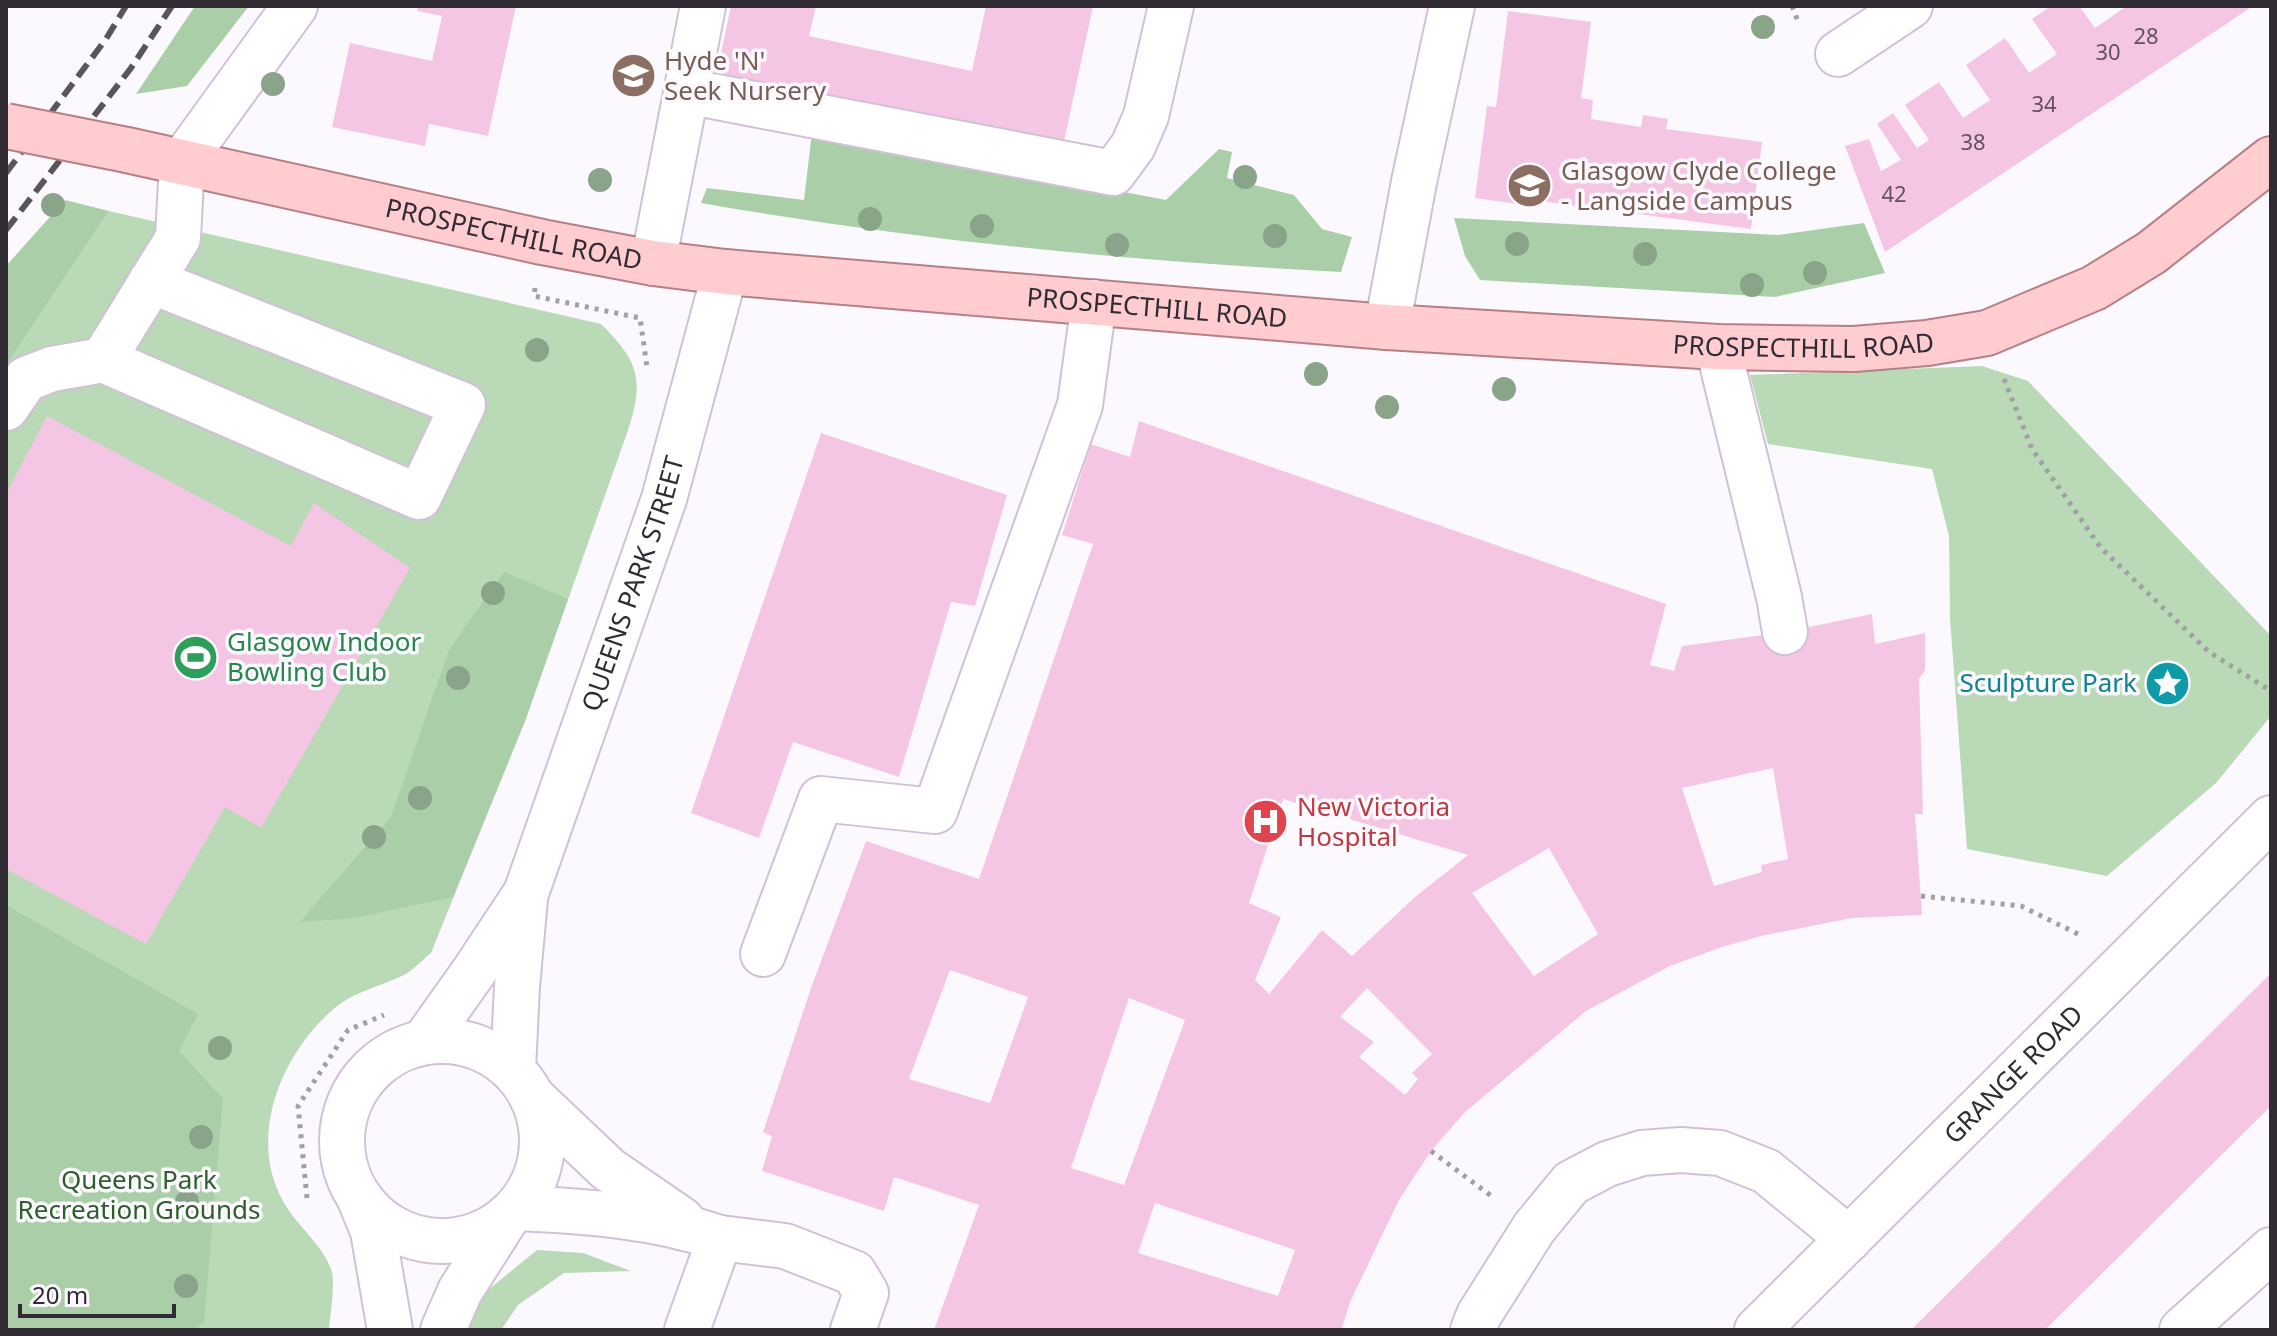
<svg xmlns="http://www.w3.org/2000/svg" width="2277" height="1336" viewBox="0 0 2277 1336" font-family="'Noto Sans',sans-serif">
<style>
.green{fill:#b9d9b7}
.forest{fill:#aacea8}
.building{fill:#f5c6e4;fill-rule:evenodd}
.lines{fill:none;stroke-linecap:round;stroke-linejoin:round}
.minor-casing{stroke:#d1c1d7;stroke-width:48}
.major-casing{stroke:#b77f85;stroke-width:48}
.path{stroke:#a39fa6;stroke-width:5;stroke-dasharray:4 6;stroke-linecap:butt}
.minor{stroke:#fff;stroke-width:44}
.major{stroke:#ffcdd0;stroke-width:44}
.rail{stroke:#5a555d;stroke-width:6;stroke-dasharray:16 8;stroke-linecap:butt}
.major-bridge-casing{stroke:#b77f85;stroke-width:48;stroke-linecap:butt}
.major-bridge{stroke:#ffcdd0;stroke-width:44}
.tree{fill:#8aa48a}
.labels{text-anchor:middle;stroke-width:7;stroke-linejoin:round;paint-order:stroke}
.number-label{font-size:22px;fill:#625260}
.education-label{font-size:26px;fill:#785e54;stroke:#fcf9fe;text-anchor:start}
.street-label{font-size:26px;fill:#312b34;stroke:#fcf9fe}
.leisure-label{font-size:26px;fill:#27864d;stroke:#fcf9fe;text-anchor:start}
.culture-label{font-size:26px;fill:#0d838f;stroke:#fcf9fe;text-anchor:end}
.health-label{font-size:26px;fill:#be3a42;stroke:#fcf9fe;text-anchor:start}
.park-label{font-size:26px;fill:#2d5e2c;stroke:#fcf9fe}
</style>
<rect width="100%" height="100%" fill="#fcf9fe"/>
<g class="green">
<path d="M109,211l492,113c41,40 43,59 25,112l-101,285 -94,232c-9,7 -18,18 -29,23 -21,10 -48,16 -66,31 -57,47 -92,137 -48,202 13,20 35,37 43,60 5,13 -1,46 -2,61h-323v-964z"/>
<path d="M1982,366l46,15 243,255v80l-55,67 -109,93 -140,-27 -17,-231 -1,-82 -17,-67 -164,-25 -18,-69z"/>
<path d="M537,1250l46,3 48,18 -67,2 -46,32 -17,25h-37l13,-31z"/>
</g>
<g class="forest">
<path d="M195,6h54l-62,80 -51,8z"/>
<path d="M812,132l354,68 53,-51 13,3 -5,26 67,17 28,34 30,8 -11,35c-214,-11 -429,-32 -640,-69l6,-15 97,12z"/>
<path d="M65,200l44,11 -103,155v-100z"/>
<path d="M1454,218l324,17 86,-12 21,50 -110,24 -295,-17 -15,-24z"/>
<path d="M504,572l64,27 -43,122 -72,176 -99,21 -54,4 91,-105 58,-167z"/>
<path d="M6,905l192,109 -19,37 44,48 -19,223 -11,8h-187z"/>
</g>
<g class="building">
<path d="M418,6h98l-28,130 -59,-12 -4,22 -93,-19 18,-84 82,18 10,-45 -25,-5z"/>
<path d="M731,6h85l-7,30 163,35 14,-65h107l-31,145 -346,-74z"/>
<path d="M2051,6h28l16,22 29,-20 -2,-2h131l-368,246 -40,-106 24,-7 12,32 20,-11 -24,-36 16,-11 24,35 12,-8 -24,-35 34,-23 24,36 27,-18 -24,-35 39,-27 24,35 28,-19 -25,-35z"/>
<path d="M1508,11l83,11 -10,76 12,2 -2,19 50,8 2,-12 25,4 -2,10 96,13 -11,87 -219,-29 -1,6 -56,-8 12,-92 9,1z"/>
<path d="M47,416l244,130 23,-43 96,65 -149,260 -36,-21 -79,137 -140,-75v-375z"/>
<path d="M1139,421l527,183 -16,61 24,6 8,-25 103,-14 87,-18 3,30 50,-11v37l-6,9 4,135h-8l7,101 -70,3 -91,18 -39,11 -52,19 -84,45 -121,101 -34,39 -32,49 -48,100 -10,30h-407l45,-125 -85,-28 -10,34 -122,-40 10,-35 -9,-4 48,-144 55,-147 113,38 114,-335 -31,-9 29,-91 39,13zM1773,768l15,91 -27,6 1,7 -48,14 -32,-98zM1283,799l185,56 -53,42 -63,59 -30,-26 -53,64 -14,-14 26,-63 -32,-14zM1549,848l49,86 -64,42 -62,-83zM950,970l78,27 -38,106 -81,-24zM1367,988l65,66 -20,19 6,6 -13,16 -46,-38 15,-15 -34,-25zM1129,998l56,22 -61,165 -53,-17zM1155,1203l140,47 -17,46 -140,-43z"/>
<path d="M821,433l186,62 -32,111 -24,-4 -52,175 -106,-35 -34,96 -68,-25z"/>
<path d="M2271,973v133l-226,224h-134z"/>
</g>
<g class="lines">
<defs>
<g id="minor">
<path d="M1838,54l72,-48"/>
<path d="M686,91l427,82 20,-27 13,-30 25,-110"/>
<path d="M653,263l50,-257"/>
<path d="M151,281l312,124 -44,92 -316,-137 75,-122 4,-76 113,-156"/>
<path d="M1387,327l27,-145 38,-176"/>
<path d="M1718,347l61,250 6,35"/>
<path d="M6,408l20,-29 26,-10 51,-9"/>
<path d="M763,954l58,-155 114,12 145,-406 14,-103"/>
<circle cx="442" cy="1141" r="100"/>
<path id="s1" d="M424,1042l51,-72 51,-77 138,-394 61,-227"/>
<path d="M513,1070l4,-84 8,-87"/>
<path d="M532,1097l76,72 74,51"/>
<path d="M359,1197l14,34 17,99"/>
<path d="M517,1208c69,3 137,8 203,30l-33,92"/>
<path d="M720,1238l65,8 69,27 12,20 -13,37"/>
<path d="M443,1330l17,-39 47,-74"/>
<path d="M1473,1330l6,-15 55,-87 37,-45 36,-19 35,-11 39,-3 39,3 46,18 83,68"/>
<path id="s2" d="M1757,1330l514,-512"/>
<path d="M2182,1330l89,-80"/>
</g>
<g id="major">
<path id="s3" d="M127,150l415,92 111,21 72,9 662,55 331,20 136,2 73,-6 60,-10 107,-45 57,-35 120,-94"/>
</g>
</defs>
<use href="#minor" class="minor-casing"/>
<use href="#major" class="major-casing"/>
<g class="path">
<path d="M1792,6l7,18"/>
<path d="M535,288l-1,8 106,22 7,49"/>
<path d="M2004,379l28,70 69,99 108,104 62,39"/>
<path d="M1921,896l100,10 61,30"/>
<path d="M1431,1151l63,47"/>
<path d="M307,1198l-9,-92 50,-76 36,-15"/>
</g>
<use href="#minor" class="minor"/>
<use href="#major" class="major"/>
<g class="rail">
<path d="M6,173l100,-134 20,-33"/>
<path d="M6,230l125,-162 41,-62"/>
</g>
<defs>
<path id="major-bridge" d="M6,126l121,24"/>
</defs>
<use href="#major-bridge" class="major-bridge-casing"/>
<use href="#major-bridge" class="major-bridge"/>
</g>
<g class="tree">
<circle cx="1763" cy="27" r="12"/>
<circle cx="273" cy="84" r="12"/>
<circle cx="1245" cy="177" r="12"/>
<circle cx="600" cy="180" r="12"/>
<circle cx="53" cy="205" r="12"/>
<circle cx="870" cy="219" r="12"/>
<circle cx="982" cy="226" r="12"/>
<circle cx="1275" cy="236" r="12"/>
<circle cx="1517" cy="244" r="12"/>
<circle cx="1117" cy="245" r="12"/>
<circle cx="1645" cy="254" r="12"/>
<circle cx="1815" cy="273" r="12"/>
<circle cx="1752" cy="285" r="12"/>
<circle cx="537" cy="350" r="12"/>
<circle cx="1316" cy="374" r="12"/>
<circle cx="1504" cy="389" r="12"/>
<circle cx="1387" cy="407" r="12"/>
<circle cx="493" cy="593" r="12"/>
<circle cx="458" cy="678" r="12"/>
<circle cx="420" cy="798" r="12"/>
<circle cx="374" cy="837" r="12"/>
<circle cx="220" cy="1048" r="12"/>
<circle cx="201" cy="1137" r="12"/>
<circle cx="187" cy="1202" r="12"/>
<circle cx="186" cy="1286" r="12"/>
</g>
<defs>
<symbol id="school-disc" viewBox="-11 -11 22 22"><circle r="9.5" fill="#8d6e63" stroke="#fcf9fe"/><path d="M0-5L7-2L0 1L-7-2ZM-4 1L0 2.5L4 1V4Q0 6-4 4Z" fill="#fff"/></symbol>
<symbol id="university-disc" viewBox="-11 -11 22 22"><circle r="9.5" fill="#8d6e63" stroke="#fcf9fe"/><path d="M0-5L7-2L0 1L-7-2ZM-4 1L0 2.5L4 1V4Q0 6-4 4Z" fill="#fff"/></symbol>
<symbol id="stadium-disc" viewBox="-11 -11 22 22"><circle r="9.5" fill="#2e9e5b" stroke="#fcf9fe"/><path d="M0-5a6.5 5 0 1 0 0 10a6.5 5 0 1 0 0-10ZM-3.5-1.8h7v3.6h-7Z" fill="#fff"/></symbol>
<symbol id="sight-disc" viewBox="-11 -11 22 22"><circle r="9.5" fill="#0f9aa8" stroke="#fcf9fe"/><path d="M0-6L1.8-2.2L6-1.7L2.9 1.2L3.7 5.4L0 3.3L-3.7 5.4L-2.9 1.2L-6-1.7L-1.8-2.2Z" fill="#fff"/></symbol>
<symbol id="hospital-disc" viewBox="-11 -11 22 22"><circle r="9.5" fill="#e0444e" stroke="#fcf9fe"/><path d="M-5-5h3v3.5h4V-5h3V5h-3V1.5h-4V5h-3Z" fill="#fff"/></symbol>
</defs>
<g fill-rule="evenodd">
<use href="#school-disc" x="608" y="50" width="51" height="51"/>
<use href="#university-disc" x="1504" y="160" width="51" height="51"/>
<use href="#stadium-disc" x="170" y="632" width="51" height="51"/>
<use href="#sight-disc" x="2142" y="658" width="51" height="51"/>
<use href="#hospital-disc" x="1240" y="796" width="51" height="51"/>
</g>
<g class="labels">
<g class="number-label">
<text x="2146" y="44">28</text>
<text x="2108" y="60">30</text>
<text x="2044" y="112">34</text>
<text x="1973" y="150">38</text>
<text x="1894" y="202">42</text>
</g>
<g class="education-label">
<text x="664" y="70">Hyde 'N'<tspan x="664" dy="30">Seek Nursery</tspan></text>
<text x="1561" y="180">Glasgow Clyde College<tspan x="1561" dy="30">- Langside Campus</tspan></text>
</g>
<g class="street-label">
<text dy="9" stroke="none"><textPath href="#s3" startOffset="396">PROSPECTHILL ROAD</textPath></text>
<text dy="9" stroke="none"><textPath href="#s3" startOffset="1044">PROSPECTHILL ROAD</textPath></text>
<text dy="9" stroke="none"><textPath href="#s3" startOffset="1692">PROSPECTHILL ROAD</textPath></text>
<text dy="9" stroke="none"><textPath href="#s1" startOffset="508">QUEENS PARK STREET</textPath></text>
<text dy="9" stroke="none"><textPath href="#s2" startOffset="362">GRANGE ROAD</textPath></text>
</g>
<g class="leisure-label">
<text x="227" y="651">Glasgow Indoor<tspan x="227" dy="30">Bowling Club</tspan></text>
</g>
<g class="culture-label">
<text x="2137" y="692">Sculpture Park</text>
</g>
<g class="health-label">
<text x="1297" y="816">New Victoria<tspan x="1297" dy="30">Hospital</tspan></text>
</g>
<g class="park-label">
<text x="139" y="1189">Queens Park<tspan x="139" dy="30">Recreation Grounds</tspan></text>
</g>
</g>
<rect width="2277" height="1336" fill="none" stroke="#312b34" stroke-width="16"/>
<path d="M20 1304v12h154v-12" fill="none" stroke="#312b34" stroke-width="4"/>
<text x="32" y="1304" font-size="24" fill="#312b34" stroke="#fcf9fe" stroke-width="6" paint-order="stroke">20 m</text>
</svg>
